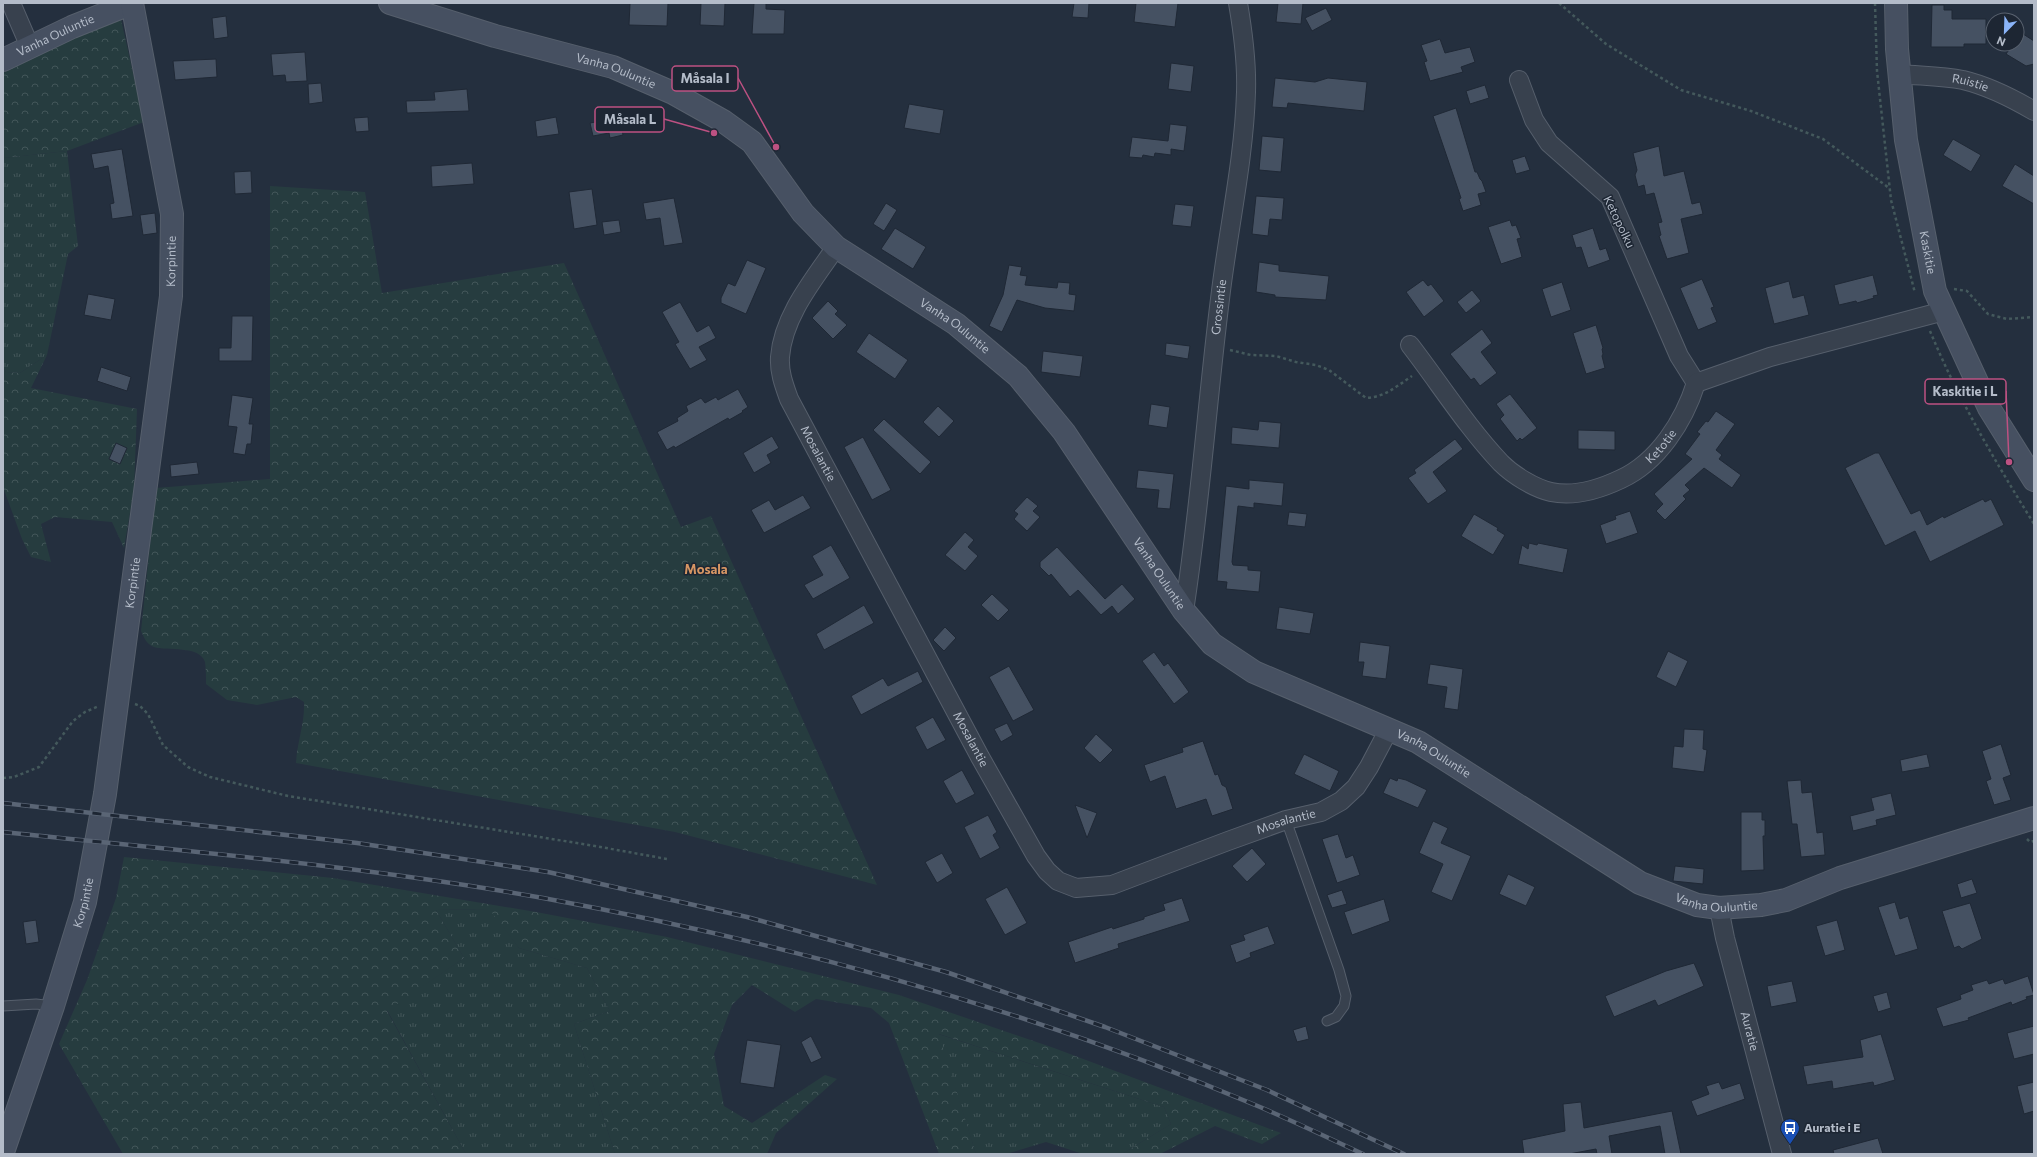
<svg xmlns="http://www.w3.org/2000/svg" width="2037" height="1157" viewBox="0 0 2037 1157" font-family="Commissioner,sans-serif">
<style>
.grass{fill:url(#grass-tufts)}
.forest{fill:url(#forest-crowns)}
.building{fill:#455162;stroke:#1f2835}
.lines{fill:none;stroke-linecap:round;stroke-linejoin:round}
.lane-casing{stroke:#565f6c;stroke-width:11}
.street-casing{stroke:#565f6c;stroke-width:20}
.secondary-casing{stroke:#565f6c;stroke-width:24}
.path{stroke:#44595c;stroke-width:2.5;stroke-dasharray:3 3;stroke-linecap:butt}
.lane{stroke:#38414e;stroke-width:9}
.street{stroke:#38414e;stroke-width:18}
.secondary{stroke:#465061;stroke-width:22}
.rail-casing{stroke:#5a6575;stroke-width:4.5}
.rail{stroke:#1d2633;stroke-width:3;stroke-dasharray:9;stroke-linecap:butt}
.labels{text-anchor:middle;stroke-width:3;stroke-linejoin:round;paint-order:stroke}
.street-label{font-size:12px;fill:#b4bcc9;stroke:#1d2633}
.poi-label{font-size:12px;font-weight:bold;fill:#b4bcc9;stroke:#1d2633;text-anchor:start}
.neighbourhood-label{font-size:13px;font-weight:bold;fill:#d59563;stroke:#1d2633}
.leader{fill:none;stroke:#bd5182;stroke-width:1.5}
.callout-dot{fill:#bd5182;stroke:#1d2633;stroke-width:1.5}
.callout{fill:#1d2633;stroke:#bd5182;stroke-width:1.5}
.callout-label{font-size:13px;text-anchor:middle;font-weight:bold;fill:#b4bcc9}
</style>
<defs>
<pattern id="grass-tufts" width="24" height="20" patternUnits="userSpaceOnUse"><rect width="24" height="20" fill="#263c3f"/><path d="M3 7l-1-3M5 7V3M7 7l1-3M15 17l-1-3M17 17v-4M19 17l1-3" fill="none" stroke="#435659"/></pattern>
<pattern id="forest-crowns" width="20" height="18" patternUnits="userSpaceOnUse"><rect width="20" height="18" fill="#263c3f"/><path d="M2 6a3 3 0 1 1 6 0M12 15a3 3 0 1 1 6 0" fill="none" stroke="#435659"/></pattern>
</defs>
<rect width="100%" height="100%" fill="#242f3e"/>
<g class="grass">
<path d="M67,151l11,95 -10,8 -21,101 -27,18 -14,-1 -3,-5v-209z"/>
<path d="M490,909l29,39 68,20 23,43 -36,13 41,130h-149l-79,-144 77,-52 -28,-48z"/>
<path d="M938,1034l226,73 7,17 -49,30h-39l-37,-12 -40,12h-30z"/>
</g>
<g class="forest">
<path d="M120,15l24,107 -77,29 -64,7v-85z"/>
<path d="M270,186l95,6 17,101 182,-30 117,264 30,-11 166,369 -202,-53 -379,-69c1,-21 9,-40 8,-61l-8,-5 -39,8 -30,-5 -21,-16c0,-7 0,-15 -1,-22 -5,-17 -38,-11 -51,-15 -8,-3 -10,-10 -13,-16l15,-143 114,-9z"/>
<path d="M47,355l-16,33 106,21 -3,80 -10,59 -12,-26 -57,-5 -14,7 10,38 -20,-5 -9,-18 -19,-52v-120l3,5 14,1z"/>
<path d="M124,857l209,21 203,34 131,25 232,58 155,53 227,85 -19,11 -47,-18 -55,28h-38l49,-30 -7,-17 -225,-73 37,120h-37l-50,-131 -18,-15 -55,-9 -21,13 -43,-27 -20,20 -18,49 10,52 28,17 73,-48 12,4 -61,54 -9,21h-152l-41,-130 36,-13 -23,-43 -68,-20 -30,-39 -53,1 28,48 -77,53 79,143h-343l-64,-110 28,-64 29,-82z"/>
</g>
<g class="building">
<path d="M630,3h38l-1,23 -38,-1z"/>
<path d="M701,3h24l-1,23 -24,-1z"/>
<path d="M754,3h12v6l19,1 -1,24h-32z"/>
<path d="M1074,3h15l-1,15 -16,-1z"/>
<path d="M1136,3h42l-3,24 -41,-5z"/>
<path d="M1278,3h25l-2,21 -25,-2z"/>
<path d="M1932,5h12v5h8v9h34v25h-22v3h-33z"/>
<path d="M1326,8l6,12 -20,11 -7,-13z"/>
<path d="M226,16l2,21 -14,2 -2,-21z"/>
<path d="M2020,32l14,9v23l-8,2 -20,-12 7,-10h4v-7z"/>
<path d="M1440,39l5,14 25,-6 5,15 -14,5 2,5 -33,9 -6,-19 3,-1 -6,-16z"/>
<path d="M305,52l2,29 -21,1 -1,-7 -12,1 -2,-22z"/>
<path d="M216,59l1,18 -42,3 -2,-19z"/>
<path d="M1171,63l23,3 -3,26 -23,-3z"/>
<path d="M1275,78l40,4 13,-4 39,4 -3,29 -76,-8 -1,5 -15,-1z"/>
<path d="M321,83l2,19 -14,2 -1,-20z"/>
<path d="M1485,85l4,13 -19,6 -4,-13z"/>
<path d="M467,89l2,22 -62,2 -1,-12 29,-1 -1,-8z"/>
<path d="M909,104l35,6 -4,24 -36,-6z"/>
<path d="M1456,108l19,64h2l3,7 2,2 4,11 -8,2 3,11 -18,6 -4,-12 2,-1 -28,-82z"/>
<path d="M614,115l1,5 5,-1 3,16 -13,3 -1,-5 -16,3 -3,-13 11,-2 -1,-3z"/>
<path d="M368,117l1,14 -13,1 -2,-14z"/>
<path d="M556,117l3,17 -22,3 -2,-16z"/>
<path d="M1170,124l17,2 -3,25 -13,-2v6l-16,-2 -1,4 -11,-2 -1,3 -13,-1 3,-20 36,4z"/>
<path d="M1262,136l22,2 -3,34 -22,-2z"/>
<path d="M1953,139l28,16 -10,17 -28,-17z"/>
<path d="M1659,146l5,30 20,-5 8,33 8,-2 3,12 -22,5 8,34 -22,6 -8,-23 2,-1 -3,-12 4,-1 -8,-29 -8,2 -2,-10 -6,2 -3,-12 2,-5 -4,-17z"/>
<path d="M122,149l11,67 -21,3 -2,-15 4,-1 -6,-37 -14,3 -3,-15z"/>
<path d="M1525,156l5,14 -14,4 -4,-14z"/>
<path d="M472,163l2,21 -42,3 -1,-21z"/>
<path d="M2015,164l19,12v28l-32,-18z"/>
<path d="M251,171l1,22 -17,1 -1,-22z"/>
<path d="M592,189l5,36 -23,4 -5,-37z"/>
<path d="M1256,196l28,2 -2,22 -12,-1 -2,17 -16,-2z"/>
<path d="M674,198l9,45 -19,3 -4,-28 -14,2 -3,-17z"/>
<path d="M886,203l11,7 -13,21 -11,-7z"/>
<path d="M1175,204l19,2 -3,21 -19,-2z"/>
<path d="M155,213l2,20 -14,2 -3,-20z"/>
<path d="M619,220l2,12 -17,3 -2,-13z"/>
<path d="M1510,220l2,6 4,-1 5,13 -4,1 5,18 -21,7 -13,-37z"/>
<path d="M895,228l31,19 -13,22 -32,-20z"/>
<path d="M1593,228l7,22 6,-2 4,12 -22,8 -7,-21 -5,1 -4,-13z"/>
<path d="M747,260l19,8 -20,46 -25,-11v-5l7,-15 7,3z"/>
<path d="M1259,262l20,3v6l50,5 -3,24 -51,-3v-2l-19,-3z"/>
<path d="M1009,265l13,2 -2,8 7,1 -2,9 32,3 1,-6 12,1 -1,11 7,1 -2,16 -29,-3 -28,-8 -15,32 -13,-6 14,-31z"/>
<path d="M1873,275l5,20 -5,1 1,2 -17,5 -1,-2 -17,4 -5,-20z"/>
<path d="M1702,279l12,28 -3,1 6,14 -19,8 -18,-42z"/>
<path d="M1423,280l5,6 3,-2 13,17 -20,16 -18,-25z"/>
<path d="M1789,281l4,17 11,-3 5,20 -35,9 -9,-36z"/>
<path d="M1562,282l9,28 -20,7 -9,-28z"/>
<path d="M1472,290l9,11 -15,12 -9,-11z"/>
<path d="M88,294l27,5 -4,21 -27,-5z"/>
<path d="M828,301l10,10 -3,3 12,11 -14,14 -21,-21z"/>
<path d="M680,302l17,30 12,-7 7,13 -17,9 8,13 -17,9 -15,-25 4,-2 -17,-30z"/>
<path d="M232,316h21l-1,45h-33v-13h12z"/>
<path d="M1596,325l7,23 -1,1 1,5 -1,2 3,12 -19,6 -13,-41z"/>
<path d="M1482,329l10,14 -11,9 16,21 -17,13 -6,-8 -3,2 -21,-26z"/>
<path d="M869,333l39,27 -13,19 -39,-27z"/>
<path d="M1166,343l24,3 -2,13 -23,-4z"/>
<path d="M1043,351l40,5 -3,21 -39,-5z"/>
<path d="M101,367l30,10 -4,14 -30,-10z"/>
<path d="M738,389l10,18 -6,4 1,1 -14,8 -1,-2 -53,30 -1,-2 -7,4 -10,-18 21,-11 -1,-3 11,-7 -2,-5 15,-8 4,5 11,-6 2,3z"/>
<path d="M1510,394l27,34 -15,12 -2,-2 -3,3 -17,-22 4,-4 -8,-11z"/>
<path d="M232,395l21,3 -4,26h4l-2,20h-4l-2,11 -12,-2 4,-26 -9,-1z"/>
<path d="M1151,404l19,3 -3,21 -19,-3z"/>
<path d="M938,406l16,15 -15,16 -16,-15z"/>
<path d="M1716,411l19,13 -19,26 6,5 -3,4 22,16 -9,13 -28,-20 -19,17 5,5 -7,6 3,3 -21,21 -9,-9 7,-7 -9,-10 38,-35 -7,-5 15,-20 -3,-2 9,-11 2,1z"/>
<path d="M884,419l47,43 -11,12 -47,-44z"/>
<path d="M1259,421l22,2 -2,25 -48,-4 1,-17 26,3z"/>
<path d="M1578,430l37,1v19l-37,-1z"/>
<path d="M772,436l7,12 -12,7 4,8 -17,10 -11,-20z"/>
<path d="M863,437l28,53 -19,10 -28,-53z"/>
<path d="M1455,439l8,10 -30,23 14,19 -19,13 -20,-26 8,-5 -2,-3z"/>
<path d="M116,443l11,5 -7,16 -11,-5z"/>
<path d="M1875,453h4l32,61 9,-4 7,15 16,-9 1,2 39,-19 2,3 6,-3 13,26 -74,37 -15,-31 -30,15 -40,-78z"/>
<path d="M197,462l2,12 -28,3 -1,-12z"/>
<path d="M1138,470l36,4 -4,35 -13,-1 2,-18 -23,-2z"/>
<path d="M1249,480l35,3 -2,23 -28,-3v5l-16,-2 -6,56 1,3 15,1v4l13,1 -2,21 -33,-3 1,-7 -10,-1 9,-95 23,3z"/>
<path d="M803,495l8,13 -47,25 -13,-23 18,-10 6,10z"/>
<path d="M1027,497l11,9 -5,5 7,6 -13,14 -13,-12 4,-5 -4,-3z"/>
<path d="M1630,511l8,22 -32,11 -6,-19 16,-6 -1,-3z"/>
<path d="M1289,512l18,2 -2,13 -18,-2z"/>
<path d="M1474,514l24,14 -1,2 8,5 -12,20 -32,-19z"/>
<path d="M965,532l9,8 -6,7 10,9 -13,15 -20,-16z"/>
<path d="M1529,543l8,2 1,-2 30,6 -5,24 -45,-9 4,-19 6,4z"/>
<path d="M831,545l19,33 -37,21 -9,-14 19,-10 -11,-19z"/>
<path d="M1057,547l48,52 17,-15 13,15 -17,15 -6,-8 -11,9 -23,-25 -8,7 -19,-23 -2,2 -9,-9v-5z"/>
<path d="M992,594l17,16 -11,11 -17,-16z"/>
<path d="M864,605l10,18 -50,27 -8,-16z"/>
<path d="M1279,607l35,6 -4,21 -34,-5z"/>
<path d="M945,627l11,11 -12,13 -11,-11z"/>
<path d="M1360,642l30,4 -4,33 -24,-3 2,-14h-6z"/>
<path d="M1668,651l20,10 -12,26 -20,-10z"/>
<path d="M1154,652l10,14 4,-3 21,29 -15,12 -32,-43z"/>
<path d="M1430,664l33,5 -5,41 -14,-2 3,-21 -20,-3z"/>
<path d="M1009,666l25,44 -21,11 -24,-44z"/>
<path d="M918,671l5,11 -62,33 -10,-19 32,-18 5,8z"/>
<path d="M933,717l13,23 -19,10 -12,-23z"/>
<path d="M1007,723l6,12 -12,7 -7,-13z"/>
<path d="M1684,729l20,1 -1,19 4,1 -3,22 -32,-4 2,-22 9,1z"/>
<path d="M1096,734l17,16 -13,13 -16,-15z"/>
<path d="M1203,741l12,34 3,-1 4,11 4,2 7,22 -21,7 -6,-17 -30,10 -11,-33 -15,6 -6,-17 39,-13 -1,-4z"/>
<path d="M2001,744l10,31 -8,3 8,22 -17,5 -8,-24 5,-2 -9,-28z"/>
<path d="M1304,754l35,17 -9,20 -36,-17z"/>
<path d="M1927,754l3,13 -28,5 -2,-12z"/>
<path d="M962,770l13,24 -19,10 -13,-23z"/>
<path d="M1390,778l7,3 1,-3 8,2 21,10 -9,18 -35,-15z"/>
<path d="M1801,780l1,13 10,-1 5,41 6,-1 2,23 -24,2 -4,-33h-5l-5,-43z"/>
<path d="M1891,793l5,22 -20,5 1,5 -24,6 -3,-15 24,-6 -3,-12z"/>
<path d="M1075,805l22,8 -10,25z"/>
<path d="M1741,812h21v8h3v16h-2l1,34 -23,1z"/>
<path d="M988,815l9,17 -4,3 7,13 -20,11 -16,-32z"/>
<path d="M1433,821l15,7 -7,15 30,13 -19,45 -21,-9 12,-28 -24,-11z"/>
<path d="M1338,834l8,24 7,-3 7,20 -23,8 -15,-44z"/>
<path d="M1252,848l14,16 -19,18 -15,-16z"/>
<path d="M942,853l11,20 -16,10 -12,-21z"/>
<path d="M1675,866l29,3 -1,15 -30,-3z"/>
<path d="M1508,874l27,13 -9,19 -27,-12z"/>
<path d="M1972,879l5,14 -16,5 -4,-14z"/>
<path d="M1007,887l20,36 -22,12 -20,-36z"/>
<path d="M1342,890l5,14 -15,4 -5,-13z"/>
<path d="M1182,898l8,23 -72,23 1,4 -44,15 -7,-21 44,-15 1,2 31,-10v-2l21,-7 -2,-6z"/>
<path d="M1384,899l6,22 -38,14 -8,-23z"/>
<path d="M1895,902l5,17 8,-3 10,33 -23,7 -17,-49z"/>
<path d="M1970,903l12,36 -20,10 -3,-3 -5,2 -12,-37z"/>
<path d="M36,920l3,22 -13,2 -3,-22z"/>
<path d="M1837,920l8,30 -20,6 -9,-30z"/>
<path d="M1268,926l7,18 -25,9 1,4 -15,6 -6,-18 15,-5 -2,-5z"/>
<path d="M1694,963l10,23 -46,20 -3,-6 -41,17 -9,-21 61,-25z"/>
<path d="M2028,976l6,19 -8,2 1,2 -15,6 -1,-3 -43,16 1,2 -26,7 -7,-19 25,-9 -1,-4 13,-5 -2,-5 16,-5 2,4 14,-5 2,5z"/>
<path d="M1792,981l5,21 -26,5 -4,-21z"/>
<path d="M1887,992l4,16 -13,4 -5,-16z"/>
<path d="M1306,1026l3,13 -12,3 -4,-12z"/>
<path d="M2034,1026v28l-20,5 -7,-26z"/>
<path d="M1881,1034l14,46 -21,6 -1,-4 -40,7 -1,-8 -25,4 -4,-19 60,-9 -3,-17z"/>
<path d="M811,1036l11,22 -11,5 -10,-21z"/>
<path d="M747,1040l34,5 -7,43 -34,-5z"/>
<path d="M1719,1082l3,7 18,-6 5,16 -48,17 -6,-15 18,-7 -3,-8z"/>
<path d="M2034,1082v29l-10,3 -7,-28z"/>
<path d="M1581,1102l3,26 88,-17 9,43h-16l-5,-28 -51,10 3,18h-15l-1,-5 -27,5h-45l-2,-14 43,-9 -2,-27z"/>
<path d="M1878,1138l5,16h-49l-1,-4z"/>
</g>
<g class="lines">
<defs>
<g id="lane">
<path d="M1286,820l53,150 7,26 -2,10 -8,11 -9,4"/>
<path d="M3,1006l33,-2 17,2"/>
</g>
<g id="street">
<path d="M11,3l19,44"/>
<path id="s1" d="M1900,74c21,2 42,2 63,6 25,6 49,18 71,31"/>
<path d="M1519,80l15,40 15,23 61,54 69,159 17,27"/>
<path id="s2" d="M836,247c-22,32 -53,69 -56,110 -1,15 4,28 9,42l191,358 56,99 11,15 11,10 18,7 36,-3 116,-44 58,-21 35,-8 20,-11 15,-14 13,-20 20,-38"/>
<path id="s3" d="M1410,345c30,39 57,82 91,118 12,12 33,25 50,29 23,5 49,-3 70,-13 37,-17 63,-58 75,-96l74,-26 174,-46"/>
<path id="s4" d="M1184,611c16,-103 23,-208 36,-312 8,-69 24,-138 26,-207 1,-30 -3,-60 -8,-89"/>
<path id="s5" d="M1719,908l6,30 57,216"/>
</g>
<g id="secondary">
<path id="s6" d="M390,3l105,33 118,31 60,26 50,28 29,21 51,71 33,34 120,77 62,52 46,56 120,179 28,33 42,28 164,70 222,141 57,22 22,3 42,-3 25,-5 54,-22 194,-60"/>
<path id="s7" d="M1896,3l1,46 9,91 29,151 54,117 45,72"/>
<path id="s8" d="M3,60l69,-33 60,-24"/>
<path id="s9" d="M3,1152l50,-146 32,-104 20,-108 66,-498 1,-82 -40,-211"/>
</g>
</defs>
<use href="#lane" class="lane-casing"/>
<use href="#street" class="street-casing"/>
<use href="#secondary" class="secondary-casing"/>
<g class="path">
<path d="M1559,3l47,41 75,46 70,21 72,28 66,49"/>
<path d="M1875,3l2,68 14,129 24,93"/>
<path d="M1954,289l13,2 21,23 19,5 27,-2"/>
<path d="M1930,331c28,68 65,130 104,193"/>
<path d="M1230,350l21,5 25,1 20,6 20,3 13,5 37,28c19,-1 31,-12 46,-22"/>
<path d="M135,704l5,2 8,8 15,31 25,22 22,10 78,19 307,50 72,13"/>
<path d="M3,778l11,-1 25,-10 34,-46 12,-9 14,-6"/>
<path d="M2027,839l3,3 4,-1"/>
</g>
<use href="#lane" class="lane"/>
<use href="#street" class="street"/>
<use href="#secondary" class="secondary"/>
<defs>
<g id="rail">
<path d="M3,803l354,40 93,14 98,15 199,45 199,55 159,55 162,63 137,64"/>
<path d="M3,832c180,19 362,34 540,66 245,45 488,112 717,209 35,15 69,31 103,47"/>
</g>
</defs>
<use href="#rail" class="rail-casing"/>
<use href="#rail" class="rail"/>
</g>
<defs>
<symbol id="bus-pin" viewBox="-11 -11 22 30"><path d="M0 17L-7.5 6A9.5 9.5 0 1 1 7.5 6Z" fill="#1a4fb4" stroke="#1d2633"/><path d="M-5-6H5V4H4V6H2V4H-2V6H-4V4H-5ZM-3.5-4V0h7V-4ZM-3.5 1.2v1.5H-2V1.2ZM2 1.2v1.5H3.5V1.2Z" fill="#fff"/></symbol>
</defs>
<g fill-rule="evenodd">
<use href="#bus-pin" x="1779" y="1117" width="22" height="30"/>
</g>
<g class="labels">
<g class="street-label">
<text dy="4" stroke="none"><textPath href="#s8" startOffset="58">Vanha Ouluntie</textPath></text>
<text dy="4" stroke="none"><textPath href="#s6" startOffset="236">Vanha Ouluntie</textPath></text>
<text dy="4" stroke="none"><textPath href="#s1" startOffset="71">Ruistie</textPath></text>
<text transform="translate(1619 222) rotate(64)" y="4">Ketopolku</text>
<text dy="4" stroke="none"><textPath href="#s7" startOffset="252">Kaskitie</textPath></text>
<text dy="4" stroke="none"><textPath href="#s9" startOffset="910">Korpintie</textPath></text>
<text dy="4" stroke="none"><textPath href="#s4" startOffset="306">Grossintie</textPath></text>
<text dy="4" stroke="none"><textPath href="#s6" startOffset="668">Vanha Ouluntie</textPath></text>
<text dy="4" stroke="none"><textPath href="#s3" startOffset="332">Ketotie</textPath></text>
<text dy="4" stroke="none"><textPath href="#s2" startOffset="230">Mosalantie</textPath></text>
<text dy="4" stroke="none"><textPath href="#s6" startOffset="992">Vanha Ouluntie</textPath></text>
<text dy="4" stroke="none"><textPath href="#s9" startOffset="586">Korpintie</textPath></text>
<text dy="4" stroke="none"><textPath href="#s2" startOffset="554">Mosalantie</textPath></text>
<text dy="4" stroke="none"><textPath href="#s6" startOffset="1328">Vanha Ouluntie</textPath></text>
<text dy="4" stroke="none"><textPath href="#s2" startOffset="962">Mosalantie</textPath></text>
<text dy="4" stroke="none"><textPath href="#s6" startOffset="1652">Vanha Ouluntie</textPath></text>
<text dy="4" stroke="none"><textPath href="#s9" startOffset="262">Korpintie</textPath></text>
<text dy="4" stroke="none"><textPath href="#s5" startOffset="127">Auratie</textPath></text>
</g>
<g class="poi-label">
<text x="1804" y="1132">Auratie i E</text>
</g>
<g class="neighbourhood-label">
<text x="706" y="574">Mosala</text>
</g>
</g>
<path class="leader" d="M776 147L738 78M714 133L664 119M2009 462L2006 391"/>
<g class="callout-dot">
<circle cx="776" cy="147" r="4"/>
<circle cx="714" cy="133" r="4"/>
<circle cx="2009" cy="462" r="4"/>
</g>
<g class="callout">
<rect x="672" y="66" width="66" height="25" rx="4"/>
<rect x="595" y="107" width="69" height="25" rx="4"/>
<rect x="1925" y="379" width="81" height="25" rx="4"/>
</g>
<g class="callout-label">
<text x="705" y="83">Måsala I</text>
<text x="630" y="124">Måsala L</text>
<text x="1965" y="396">Kaskitie i L</text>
</g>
<rect width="2037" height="1157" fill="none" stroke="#b4bcc9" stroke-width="8"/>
<g transform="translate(2005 32) rotate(203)"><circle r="19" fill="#1d2633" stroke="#59626f"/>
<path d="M0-3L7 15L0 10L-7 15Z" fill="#8ab4f8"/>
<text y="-6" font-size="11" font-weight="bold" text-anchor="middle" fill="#b4bcc9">N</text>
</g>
</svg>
